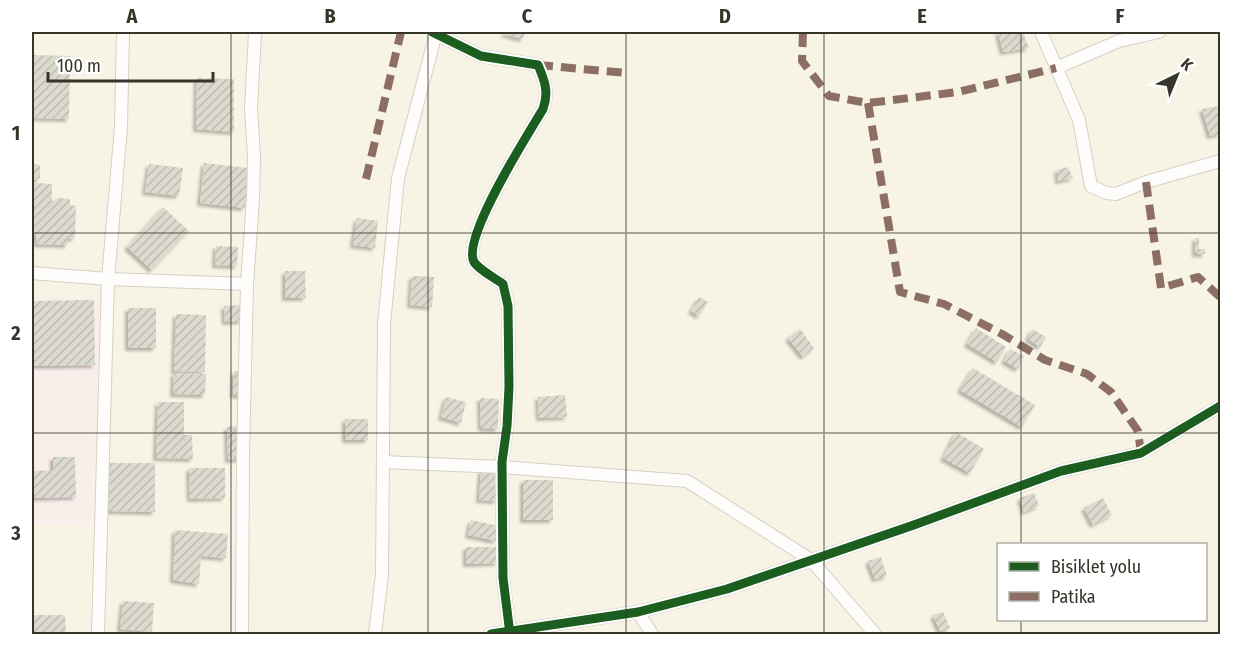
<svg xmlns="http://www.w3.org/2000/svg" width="1252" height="666" viewBox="0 0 1252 666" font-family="'Fira Sans Condensed',sans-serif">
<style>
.education{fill:#faeeeb}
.building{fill:url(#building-hatch);filter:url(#shadow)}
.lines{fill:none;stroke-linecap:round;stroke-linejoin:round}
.minor-casing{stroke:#d3d1c5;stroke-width:14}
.minor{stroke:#fefdfb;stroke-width:12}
.quiet{stroke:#8d6e63;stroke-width:8;stroke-dasharray:15 8;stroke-linecap:butt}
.cycleway-casing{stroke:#fff;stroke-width:13}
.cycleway{stroke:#1b5e20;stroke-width:9}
.grid{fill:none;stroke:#36352a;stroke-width:1.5;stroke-opacity:0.55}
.neatline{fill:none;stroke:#36352a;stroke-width:2}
.grid-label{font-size:20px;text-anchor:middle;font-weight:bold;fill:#36352a}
</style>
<defs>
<pattern id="building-hatch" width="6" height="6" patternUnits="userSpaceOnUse" patternTransform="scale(1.5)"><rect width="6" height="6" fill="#dcdace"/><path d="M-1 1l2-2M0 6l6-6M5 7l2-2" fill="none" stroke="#bdbcb1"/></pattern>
<filter id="shadow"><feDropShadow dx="-3" dy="3" stdDeviation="1.5" flood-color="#0004"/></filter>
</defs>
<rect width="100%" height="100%" fill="#f7f4e5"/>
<path class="education" d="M32,296l69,3 -10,225h-59z"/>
<g class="building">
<path d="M505,32h20l-2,7 -19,-5z"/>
<path d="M998,32h25l6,16 -26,4z"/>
<path d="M32,55l38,1 -1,63 -37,-1z"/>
<path d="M197,78l37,1v53l-38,-3z"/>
<path d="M1220,106v28l-10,2 -8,-27z"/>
<path d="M32,158h2v6l6,1v14h-4l1,4 15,1v17h4l1,-3 13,1v6l6,1 -1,32 -7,1v6l-31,-1 -1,-8h-4v-16l1,1 -1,-4z"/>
<path d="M204,163l45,5 -4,40 -45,-5z"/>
<path d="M149,164l34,4 -4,28 -34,-4z"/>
<path d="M1068,167l5,11 -15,3 -1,-11z"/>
<path d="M163,207l26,24 -37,39 -25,-23z"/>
<path d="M357,218l21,3 -3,27 -22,-3z"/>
<path d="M1195,238h4v11h6v5h-10z"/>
<path d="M216,246l22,1 -1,19 -22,-1z"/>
<path d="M285,271h20l1,27h-21z"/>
<path d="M412,276l22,1 -2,30 -22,-2z"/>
<path d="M699,297l9,5 -9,14 -8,-5z"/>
<path d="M94,300l1,65 -63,1v-65z"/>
<path d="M241,305l1,16 -17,1 -1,-16z"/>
<rect x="128" y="308" width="28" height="40"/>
<path d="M176,314l30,1 -1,57 -31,-1z"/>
<path d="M976,328l30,19 -9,15 -30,-18z"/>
<path d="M800,329l14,19 -11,9 -15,-19z"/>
<path d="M1032,329l14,8 -6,10 -12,-8z"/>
<path d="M1010,349l14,7 -6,13 -14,-8z"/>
<path d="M973,368l62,37 -13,22 -62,-37z"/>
<path d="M234,371h10l-1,25 -10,-1z"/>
<path d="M174,373l32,1 -1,21 -32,-1z"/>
<path d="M565,395l2,22 -28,1 -1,-21z"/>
<path d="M446,397l20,5 -5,21 -20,-6z"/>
<path d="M480,398l19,1 -1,30 -17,-1z"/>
<path d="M158,402h26v33h8l1,24 -37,-1z"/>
<rect x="345" y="419" width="23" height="21"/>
<path d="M240,426l1,33 -13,1 -1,-33z"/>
<path d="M956,432l28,17 -14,24 -27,-15z"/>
<path d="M53,457h22l1,40 -44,1v-27l21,-1z"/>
<path d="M109,463h46v49l-47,-1z"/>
<path d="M189,468h36v30l-35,1z"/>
<path d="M481,470l18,1 -2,30 -18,-1z"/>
<rect x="523" y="480" width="30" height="40"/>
<path d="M1034,493l5,13 -15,6 -4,-14z"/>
<path d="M1103,498l9,17 -19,10 -9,-17z"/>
<path d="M471,520l28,6 -3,15 -28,-6z"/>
<path d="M175,530l53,4 -2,24 -25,-2 -2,28 -26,-4z"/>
<path d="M466,547h31l1,16 -32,1z"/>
<path d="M881,557l6,19 -12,3 -7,-18z"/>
<path d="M123,601l31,2 -2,29 -32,-3z"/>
<path d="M943,612l7,16 -10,3 -7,-16z"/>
<path d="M32,615h33l1,19h-34z"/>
</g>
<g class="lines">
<defs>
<g id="minor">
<path d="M432,32l49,24 57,9c7,16 11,28 5,44 -14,24 -82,129 -69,153 5,8 21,16 29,22l5,22 1,81 -2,39 -5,36 1,116 7,56"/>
<path d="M1041,32l38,88 12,66 15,7 10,1 30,-12 74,-21"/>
<path d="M1056,68l63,-27 40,-9"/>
<path d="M32,273l76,6 139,5"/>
<path d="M383,462l119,5 185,14 124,79 64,74"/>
<path d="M638,612l14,22"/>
<path d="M98,634l10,-355 13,-152 2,-95"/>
<path d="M242,634l1,-181 4,-169 6,-84 1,-43 -3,-49 4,-76"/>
<path d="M375,634l7,-59 2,-251 14,-146 38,-145"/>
<path d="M491,634l147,-22 89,-23 184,-63 150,-55 80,-18 79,-47"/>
</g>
</defs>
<use href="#minor" class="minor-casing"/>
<use href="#minor" class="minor"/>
<g class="quiet">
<path d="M803,32l-1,29 27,35 39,7 90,-11 98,-24"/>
<path d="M538,65l88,8"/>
<path d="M868,103l32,189 44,12 58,30 43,26 42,14 24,18 27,39 3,22"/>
<path d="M366,179l35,-147"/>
<path d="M1146,182l15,106 37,-11 22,20"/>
</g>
<defs>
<g id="cycleway">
<path d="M432,32l49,24 57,9c7,16 11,28 5,44 -14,24 -82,129 -69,153 5,8 21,16 29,22l5,22 1,81 -2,39 -5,36 1,116 7,56"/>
<path d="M491,634l147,-22 89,-23 184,-63 150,-55 80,-18 79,-47"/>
</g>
</defs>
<use href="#cycleway" class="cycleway-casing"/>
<use href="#cycleway" class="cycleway"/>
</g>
<path class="grid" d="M231,32v602M428,32v602M626,32v602M824,32v602M1021,32v512M32,233h1188M32,433h1188M1021,620v14"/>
<rect width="1252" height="666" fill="none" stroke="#ffffff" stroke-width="66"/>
<rect x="997" y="543" width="210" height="78" fill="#ffffff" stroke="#afaeaa" stroke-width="1.5"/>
<rect x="1009" y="562" width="30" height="9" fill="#1b5e20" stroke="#afaeaa" stroke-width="1.5"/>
<text x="1051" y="573" font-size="18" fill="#36352a">Bisiklet yolu</text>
<rect x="1009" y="592" width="30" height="9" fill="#8d6e63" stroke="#afaeaa" stroke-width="1.5"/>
<text x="1051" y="603" font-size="18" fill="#36352a">Patika</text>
<g transform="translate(1177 75) rotate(43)" stroke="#ffffff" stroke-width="4.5" paint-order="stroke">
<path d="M0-4.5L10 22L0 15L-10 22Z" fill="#36352a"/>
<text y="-9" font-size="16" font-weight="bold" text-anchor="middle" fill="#36352a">K</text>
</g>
<path d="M48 72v9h165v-9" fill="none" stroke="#36352a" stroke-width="3"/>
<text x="57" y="72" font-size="18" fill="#36352a" stroke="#ffffff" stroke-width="4.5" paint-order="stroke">100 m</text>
<rect x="33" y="33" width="1186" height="600" class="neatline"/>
<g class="grid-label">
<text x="132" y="23">A</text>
<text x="330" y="23">B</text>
<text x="527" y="23">C</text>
<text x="725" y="23">D</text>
<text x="922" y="23">E</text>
<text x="1120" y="23">F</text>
<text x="16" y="140">1</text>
<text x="16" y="340">2</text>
<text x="16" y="540">3</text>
</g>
</svg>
